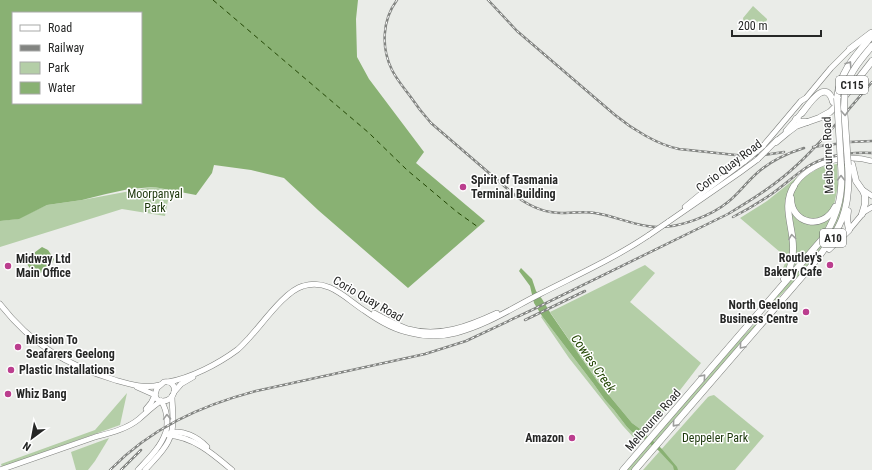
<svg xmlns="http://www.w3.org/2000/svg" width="872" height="470" viewBox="0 0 872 470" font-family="'Roboto Condensed',sans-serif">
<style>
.green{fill:#b4cea7}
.water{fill:#89b173;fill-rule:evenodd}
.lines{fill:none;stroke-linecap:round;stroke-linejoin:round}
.ferry{stroke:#224603;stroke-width:1;stroke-dasharray:5 4;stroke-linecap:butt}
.secondary-casing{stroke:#7c7e7b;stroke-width:6}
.highway-casing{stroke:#7c7e7b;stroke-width:7}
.secondary{stroke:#fff;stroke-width:5}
.highway{stroke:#fff;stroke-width:6}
.rail-casing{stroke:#828481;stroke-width:2.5}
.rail{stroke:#fff;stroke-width:1;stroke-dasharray:3;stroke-linecap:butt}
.secondary-bridge-casing{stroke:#7c7e7b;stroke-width:6;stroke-linecap:butt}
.highway-bridge-casing{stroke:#7c7e7b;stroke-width:7;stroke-linecap:butt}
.secondary-bridge{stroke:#fff;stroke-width:5}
.highway-bridge{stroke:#fff;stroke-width:6}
.oneway{stroke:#9d9e9d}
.poi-dot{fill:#bb3e8e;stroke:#fff;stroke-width:1.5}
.labels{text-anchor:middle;stroke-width:3;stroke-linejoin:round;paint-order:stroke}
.shield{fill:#fff;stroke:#676867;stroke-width:1}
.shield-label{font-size:11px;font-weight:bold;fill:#262726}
.street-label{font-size:12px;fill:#262726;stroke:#fff}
.poi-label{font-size:12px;font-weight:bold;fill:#262726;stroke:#fff;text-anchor:start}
.park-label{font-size:12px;fill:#1d380c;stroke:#fff}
.water-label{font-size:13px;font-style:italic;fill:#224603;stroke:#fff}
</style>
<rect width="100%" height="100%" fill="#eaece8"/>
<g class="green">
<path d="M753,6l14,13v1l-5,6 -8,-7 -7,8 -3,-3 -1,-6z"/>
<path d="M837,164l1,22 -7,33 -13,21 -28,32 -8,-1 5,-13 -47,-40 27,-17 30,-24 6,1 17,-11z"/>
<path d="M846,164c1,15 1,32 -3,46 -10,29 -32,53 -52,75 -8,8 -16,15 -23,24l7,-11 60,-75c9,-21 10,-35 9,-58z"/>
<path d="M154,187l16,3 -5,26 -43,-7 -122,38v-26l17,-2 30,-14 35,-5 59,-11z"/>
<path d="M645,265l10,8 -25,29 71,61 -51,66 -5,-1 -2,3 -11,-8 -34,-41 -48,-70z"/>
<path d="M542,316l51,67 12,17 9,10 13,17 5,5 8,4 -5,3 -12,-13 -54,-68 -28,-41z"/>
<path d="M762,317l-3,5 -127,148h-6l115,-132z"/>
<path d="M127,393l-7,32 -118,42 -1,-3 94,-34z"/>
<path d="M714,395l50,41 -29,34h-92l65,-73 2,-1z"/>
<path d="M109,438l-14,23 -7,9h-12l-5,-18z"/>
</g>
<g class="water">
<path d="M0,0h358l-2,19 1,38 12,22 55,73 -8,11 69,58 -77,67 -90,-78 -34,-32 -33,-8 -37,-5 -2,8 -16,22 -42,-8 -25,2 -23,5 -24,6 -35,5 -28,14 -19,2zM13,13h128v90h-128z"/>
<path d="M42,247l6,3 6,9c-2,7 -9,11 -15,15 -6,-1 -11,-7 -13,-13l1,-3z"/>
<path d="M521,268l11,11 4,12 6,8 9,15 47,68 34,41 11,8 3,4 15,13 16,19 1,3h-4l-1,-4 -14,-15 -19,-15 -8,-4 -5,-5 -13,-17 -9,-10 -12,-17 -51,-67 -8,-13 -4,-17 -11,-15z"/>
</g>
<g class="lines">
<path class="ferry" d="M213,0l156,133 38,37 50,42 21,15"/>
<defs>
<g id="secondary">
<path d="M786,131l18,-21"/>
<path d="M763,146l11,-13 27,-32 5,-3 25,-30 19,-19"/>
<path d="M767,150l10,-10"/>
<path d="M794,186c15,-24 51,-33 78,-25"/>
<path d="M863,190l9,6"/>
<path d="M685,207l17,-14 43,-32"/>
<path d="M668,222l71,-49 19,-14"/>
<path d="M849,230l15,-18 8,-5"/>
<path d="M0,304c31,40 66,61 115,76 14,4 30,9 45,5"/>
<path d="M374,313c11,6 22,12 34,16 31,9 61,-3 89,-16"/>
<path d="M164,382c16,-2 12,20 -2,19 -5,0 -6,-3 -7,-6l2,-7z"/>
<path d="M168,382c23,-4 50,-18 69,-32 4,-3 8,-8 12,-12 14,-15 36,-47 54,-52 26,-8 43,13 62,25 14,10 29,19 46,22 15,4 30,4 45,0 31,-8 56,-25 84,-39 37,-19 75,-36 109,-59"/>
<path d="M137,387l18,8"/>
<path d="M174,392l7,-8 12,-7"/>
<path d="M146,409l5,-6 4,-8"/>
<path d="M170,433c12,-4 28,4 37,14"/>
<path d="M168,435c26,2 45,19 64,35"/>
<path d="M0,470l95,-33c15,-4 32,-8 44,-18 7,-6 14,-13 22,-18"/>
<path d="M138,470c10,-11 22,-22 27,-36 2,-4 2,-8 2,-12 0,-8 -1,-14 -6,-21"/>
<path d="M145,470c9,-10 23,-23 26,-36 4,-11 1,-25 1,-38"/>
</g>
<g id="highway">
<path d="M850,49l21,-16"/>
<path d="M845,89c5,-17 16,-30 27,-43"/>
<path d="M837,98c3,-27 18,-42 35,-62"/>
<path d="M802,113c7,-9 24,-36 31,-11"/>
<path d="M796,119l5,3h6"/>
<path d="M776,142l12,-10 8,-6 23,-8 11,-6 11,-11 31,-40"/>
<path d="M852,164l4,17 7,10 2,5v8l-3,10"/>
<path d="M791,198c0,26 32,33 44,9"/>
<path d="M829,249l20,-19 -2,-11 1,-8"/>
<path d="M784,279c6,-9 9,-20 9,-30 1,-21 -12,-43 1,-63"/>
<path d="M623,470l201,-233c15,-24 19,-44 17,-72"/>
<path d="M635,470l178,-206c28,-35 38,-53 35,-99"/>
</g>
</defs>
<use href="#secondary" class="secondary-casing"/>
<use href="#highway" class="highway-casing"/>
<use href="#secondary" class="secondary"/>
<use href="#highway" class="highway"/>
<defs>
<g id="rail">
<path d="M397,0c-15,20 -16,48 -5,70 5,10 12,18 18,26 6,9 13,18 21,27l86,74c14,10 30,17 48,16 10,0 20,-2 30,0 21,3 41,14 62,14 22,1 54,-11 71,-25 10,-8 18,-19 28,-28 14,-13 29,-20 48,-26"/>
<path d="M488,0l29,31 98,84c17,14 43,30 64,34l66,7 19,-1 20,-3"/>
<path d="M813,147l37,-5 22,-1"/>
<path d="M733,217c14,-7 27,-15 40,-24 11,-8 22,-18 34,-26 19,-12 43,-15 65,-14"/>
<path d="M525,320l60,-29"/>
<path d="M110,470c41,-42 90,-64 146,-79l169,-37 41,-13 68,-32 194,-95c25,-15 49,-30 70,-50 27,-25 50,-54 74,-82"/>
<path d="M121,470l20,-20"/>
</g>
</defs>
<use href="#rail" class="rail-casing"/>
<use href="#rail" class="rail"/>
<defs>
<g id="secondary-bridge">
<path d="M758,159l9,-9"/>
<path d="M745,161l18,-15"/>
<path d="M649,235l19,-13"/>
</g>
<g id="highway-bridge">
<path d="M845,89l-1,18 4,58"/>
<path d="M837,98l4,67"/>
</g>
</defs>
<use href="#secondary-bridge" class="secondary-bridge-casing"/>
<use href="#highway-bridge" class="highway-bridge-casing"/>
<use href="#secondary-bridge" class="secondary-bridge"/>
<use href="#highway-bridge" class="highway-bridge"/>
</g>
<defs><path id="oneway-chevron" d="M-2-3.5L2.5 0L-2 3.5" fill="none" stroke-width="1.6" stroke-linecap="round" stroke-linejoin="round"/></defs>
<g class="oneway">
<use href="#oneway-chevron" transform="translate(849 64) rotate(-56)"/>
<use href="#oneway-chevron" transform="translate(845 113) rotate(87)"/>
<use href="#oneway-chevron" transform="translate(841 178) rotate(-90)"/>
<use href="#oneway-chevron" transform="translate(792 237) rotate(-98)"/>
<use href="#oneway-chevron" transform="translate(742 346) rotate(130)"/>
<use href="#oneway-chevron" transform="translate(703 377) rotate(-49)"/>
<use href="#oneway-chevron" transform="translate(167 417) rotate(-92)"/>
<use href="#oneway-chevron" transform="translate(675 424) rotate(131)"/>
</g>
<g class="poi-dot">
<circle cx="463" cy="187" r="4"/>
<circle cx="830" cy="265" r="4"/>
<circle cx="8" cy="266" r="4"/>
<circle cx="806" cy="312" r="4"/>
<circle cx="18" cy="347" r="4"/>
<circle cx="11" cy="370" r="4"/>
<circle cx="8" cy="394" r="4"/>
<circle cx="572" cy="438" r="4"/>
</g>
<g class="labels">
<g class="shield">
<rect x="836" y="76" width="32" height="18" rx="3"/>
<rect x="820" y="229" width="26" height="18" rx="3"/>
</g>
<g class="shield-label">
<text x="852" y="89">C115</text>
<text x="833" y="242">A10</text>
</g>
<g class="street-label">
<text transform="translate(828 155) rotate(-92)" y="4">Melbourne Road</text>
<text transform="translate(729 166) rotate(-37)" y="4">Corio Quay Road</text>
<text transform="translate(368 299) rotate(30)" y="4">Corio Quay Road</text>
<text transform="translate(653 420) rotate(-49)" y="4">Melbourne Road</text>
</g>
<g class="poi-label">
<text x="471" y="184">Spirit of Tasmania<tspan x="471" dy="14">Terminal Building</tspan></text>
<text x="822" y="262" text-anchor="end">Routley's<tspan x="822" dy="14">Bakery Cafe</tspan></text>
<text x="16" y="263">Midway Ltd<tspan x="16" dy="14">Main Office</tspan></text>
<text x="798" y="309" text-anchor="end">North Geelong<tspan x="798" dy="14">Business Centre</tspan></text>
<text x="26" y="344">Mission To<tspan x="26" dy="14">Seafarers Geelong</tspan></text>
<text x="19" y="374">Plastic Installations</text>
<text x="16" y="398">Whiz Bang</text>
<text x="564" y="442" text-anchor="end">Amazon</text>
</g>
<g class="park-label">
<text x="155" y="198">Moorpanyal<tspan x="155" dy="14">Park</tspan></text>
<text x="715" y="442">Deppeler Park</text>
</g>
<g class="water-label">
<text transform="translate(594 363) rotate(55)" y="5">Cowies Creek</text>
</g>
</g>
<rect x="12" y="12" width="130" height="92" fill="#ffffff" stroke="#a8a9a8"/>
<rect x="20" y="25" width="20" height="6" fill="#ffffff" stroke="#a8a9a8"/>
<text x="48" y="32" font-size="12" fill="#262726">Road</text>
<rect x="20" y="45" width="20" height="6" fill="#828481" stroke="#a8a9a8"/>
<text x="48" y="52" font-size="12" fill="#262726">Railway</text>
<rect x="20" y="62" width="20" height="12" fill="#b4cea7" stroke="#a8a9a8"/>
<text x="48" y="72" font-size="12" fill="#262726">Park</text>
<rect x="20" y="82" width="20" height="12" fill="#89b173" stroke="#a8a9a8"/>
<text x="48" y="92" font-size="12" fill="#262726">Water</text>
<g transform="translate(32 438) rotate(212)" stroke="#ffffff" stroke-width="3" paint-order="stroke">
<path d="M0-3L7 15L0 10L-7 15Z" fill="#262726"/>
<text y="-6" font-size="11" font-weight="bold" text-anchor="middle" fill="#262726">N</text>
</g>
<path d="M732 30v6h89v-6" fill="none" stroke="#262726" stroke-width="2"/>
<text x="738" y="30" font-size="12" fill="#262726" stroke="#ffffff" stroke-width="3" paint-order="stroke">200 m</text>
</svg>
